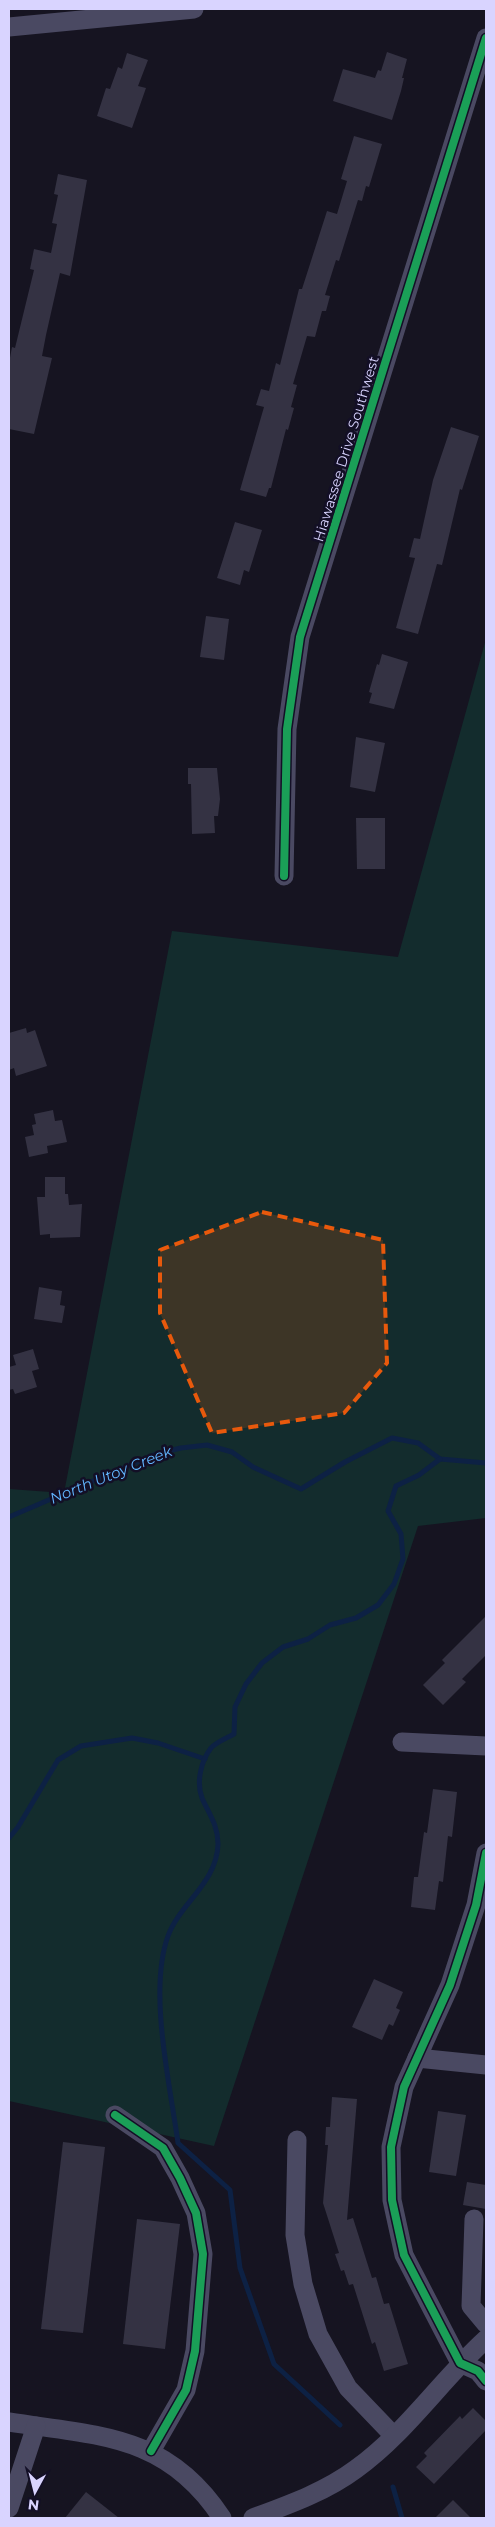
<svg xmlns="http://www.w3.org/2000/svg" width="495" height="2527" viewBox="0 0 495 2527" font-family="Montserrat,sans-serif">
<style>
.green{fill:#132c2d}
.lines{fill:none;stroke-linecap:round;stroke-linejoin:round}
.stream{stroke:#0d2144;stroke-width:5}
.building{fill:#343243}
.minor{stroke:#4a4962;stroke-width:19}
.cycleway-casing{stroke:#130f26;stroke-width:11}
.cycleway{stroke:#1a9f57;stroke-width:8}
.marked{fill:#e8590c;fill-opacity:0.2;stroke:#e8590c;stroke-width:4;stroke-dasharray:10 6;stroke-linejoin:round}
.labels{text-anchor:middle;stroke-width:5;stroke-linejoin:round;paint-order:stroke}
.street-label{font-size:14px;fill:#d9d4ff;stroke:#130f26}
.water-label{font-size:15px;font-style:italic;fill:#62b6ff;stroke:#130f26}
</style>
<rect width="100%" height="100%" fill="#161421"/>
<path class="green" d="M486,639v879l-68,8 -204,620 -205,-45v-612l55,4 108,-562 226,26z"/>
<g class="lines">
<g class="stream">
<path d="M9,1517l147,-63 25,-6 26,-3 25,7 21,15 48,22 44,-27 47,-24 26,5 22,16 46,4"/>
<path d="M9,1838l9,-11 40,-67 23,-14 51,-8 26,5 47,16"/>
<path d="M340,2425l-66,-61 -34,-96 -10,-78 -52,-47c-8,-59 -30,-152 -10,-207 12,-33 49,-53 50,-92 0,-19 -9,-30 -16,-46 -6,-16 -1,-37 9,-50 5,-6 16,-10 23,-14l1,-27 11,-23 16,-21 21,-16 25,-8 22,-14 26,-7 22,-13 16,-21 9,-25 -2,-25 -13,-23 8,-25 23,-11 21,-16"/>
<path d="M393,2487l9,31"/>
</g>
</g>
<g class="building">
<path d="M387,52l20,7 -5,19h2l-3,13 -9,29 -59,-19 10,-32 32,9 3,-8 3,1z"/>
<path d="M127,53l21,7 -10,26 8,2 -14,40 -35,-12 9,-28 4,1 8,-22 4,2z"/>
<path d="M354,136l28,8 -13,43 -3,-1 -4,15 -4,-1 -19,61 -3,-1 -11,35 5,1 -4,15h-4l-7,26 -8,-1 -14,48 4,1 -6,22 3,1 -6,22 -2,-1 -15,59h-2l-3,9 -26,-7 24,-83 -8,-2 5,-16 8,2 7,-28 4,2 19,-76h3l25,-78 10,3 10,-33 -6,-2z"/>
<path d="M58,174l29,6 -17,96 -10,-3 -14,62 -4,21 10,2 -18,76 -25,-5v-66l3,-16 3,1 19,-78 -4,-1 4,-20 17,4 6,-29 -5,-1 6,-28 -4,-1z"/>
<path d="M451,427l28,9 -17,54 -2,-1 -18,76 -5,-1 -19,70 -22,-6 19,-70 -6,-1 5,-19 6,1 13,-59z"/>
<path d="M235,522l27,8 -13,42 -5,-2 -4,15 -23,-7z"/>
<path d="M206,616l23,3 -5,41 -24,-3z"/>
<path d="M382,654l26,8 -14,47 -25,-6 3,-10 -3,-1 8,-28 2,1z"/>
<path d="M356,737l29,6 -10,49 -25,-5z"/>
<path d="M188,768h29l3,31 -2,17h-4l1,17 -23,1 -1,-50h-3z"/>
<path d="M356,818h29v51h-28z"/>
<path d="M26,1028l1,5 8,-3 12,36 -31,10 -2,-8 -5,2v-37z"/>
<path d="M53,1110l2,11 7,-1 5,22 -20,4 1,7 -19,4 -4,-20 9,-2 -2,-10 4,-1 -2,-10z"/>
<path d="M45,1177h20v17h3l1,11 13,-1 -2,33 -30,1v-4l-10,1 -3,-38h8z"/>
<path d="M39,1287l23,4 -2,14 5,1 -3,17 -28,-4z"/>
<path d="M33,1349l6,20 -7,2 5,16 -22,7 -2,-5 -4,1v-23l7,-2 -3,-10z"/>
<path d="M486,1616v39l-24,24 4,3 -23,23 -20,-20 22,-22 -3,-3z"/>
<path d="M433,1789l24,3 -5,45 -4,-1 -5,46 -4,-1 -4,29 -24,-3 3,-30h4l6,-45 3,1z"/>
<path d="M374,1979l29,13 -7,16 4,2 -7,16 -4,-2 -7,16 -30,-13z"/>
<path d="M332,2097l25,2 -10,121 6,-2 19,60 4,-1 8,27 5,-1 19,61 -24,7 -9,-29 -3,2 -19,-60 -4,1 -5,-15 -3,1 -6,-17 4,-1 -16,-50 5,-58h-3l1,-18h4z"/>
<path d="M438,2111l28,4 -10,61 -27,-4z"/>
<path d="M63,2142l42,5 -22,186 -42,-4z"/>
<path d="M467,2182l19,3v24l-23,-4z"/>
<path d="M137,2219l43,5 -15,125 -42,-5z"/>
<path d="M473,2408l13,13v9l-52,54 -18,-17 11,-11 -3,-3 36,-37 2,3z"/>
<path d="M86,2492l33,26h-54z"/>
<path d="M453,2500l18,18h-36z"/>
</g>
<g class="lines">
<g class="minor">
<path d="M9,27l185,-18"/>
<path d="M284,876l3,-147 13,-92 186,-599"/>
<path d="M402,1742l84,4"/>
<path d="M486,1853l-10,52 -26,80 -46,102 -13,60 1,53 12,55 56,108 18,8 8,10"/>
<path d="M417,2058l69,7"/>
<path d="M115,2115l48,33 17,30 16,35 7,41 -8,97 -9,39 -35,61"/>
<path d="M297,2140l-2,95 8,49 15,50 30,54 46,48"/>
<path d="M474,2219l-3,87 15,18"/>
<path d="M9,2422c90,14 158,12 213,96"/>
<path d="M9,2508l27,-82"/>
<path d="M253,2518c35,-13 72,-26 103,-49 50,-36 85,-89 130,-130"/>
</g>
<defs>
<g id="cycleway">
<path d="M284,876l3,-147 13,-92 186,-599"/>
<path d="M486,1853l-10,52 -26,80 -46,102 -13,60 1,53 12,55 56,108 18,8 8,10"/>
<path d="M115,2115l48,33 17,30 16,35 7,41 -8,97 -9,39 -35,61"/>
</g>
</defs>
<use href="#cycleway" class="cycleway-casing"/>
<use href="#cycleway" class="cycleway"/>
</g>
<path class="marked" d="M262,1212l121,28 4,123 -43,50 -132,20 -52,-120v-63z"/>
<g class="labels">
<g class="street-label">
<text transform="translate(346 449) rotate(-73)" y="5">Hiawassee Drive Southwest</text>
</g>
<g class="water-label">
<text transform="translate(111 1475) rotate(-22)" y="5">North Utoy Creek</text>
</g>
</g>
<rect width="495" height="2527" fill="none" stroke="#d9d4ff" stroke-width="20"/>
<g transform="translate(35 2492) rotate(187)" stroke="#130f26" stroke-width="4" paint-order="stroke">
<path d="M0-4L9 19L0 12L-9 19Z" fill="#d9d4ff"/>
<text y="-8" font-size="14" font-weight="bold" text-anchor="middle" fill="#d9d4ff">N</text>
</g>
</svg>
